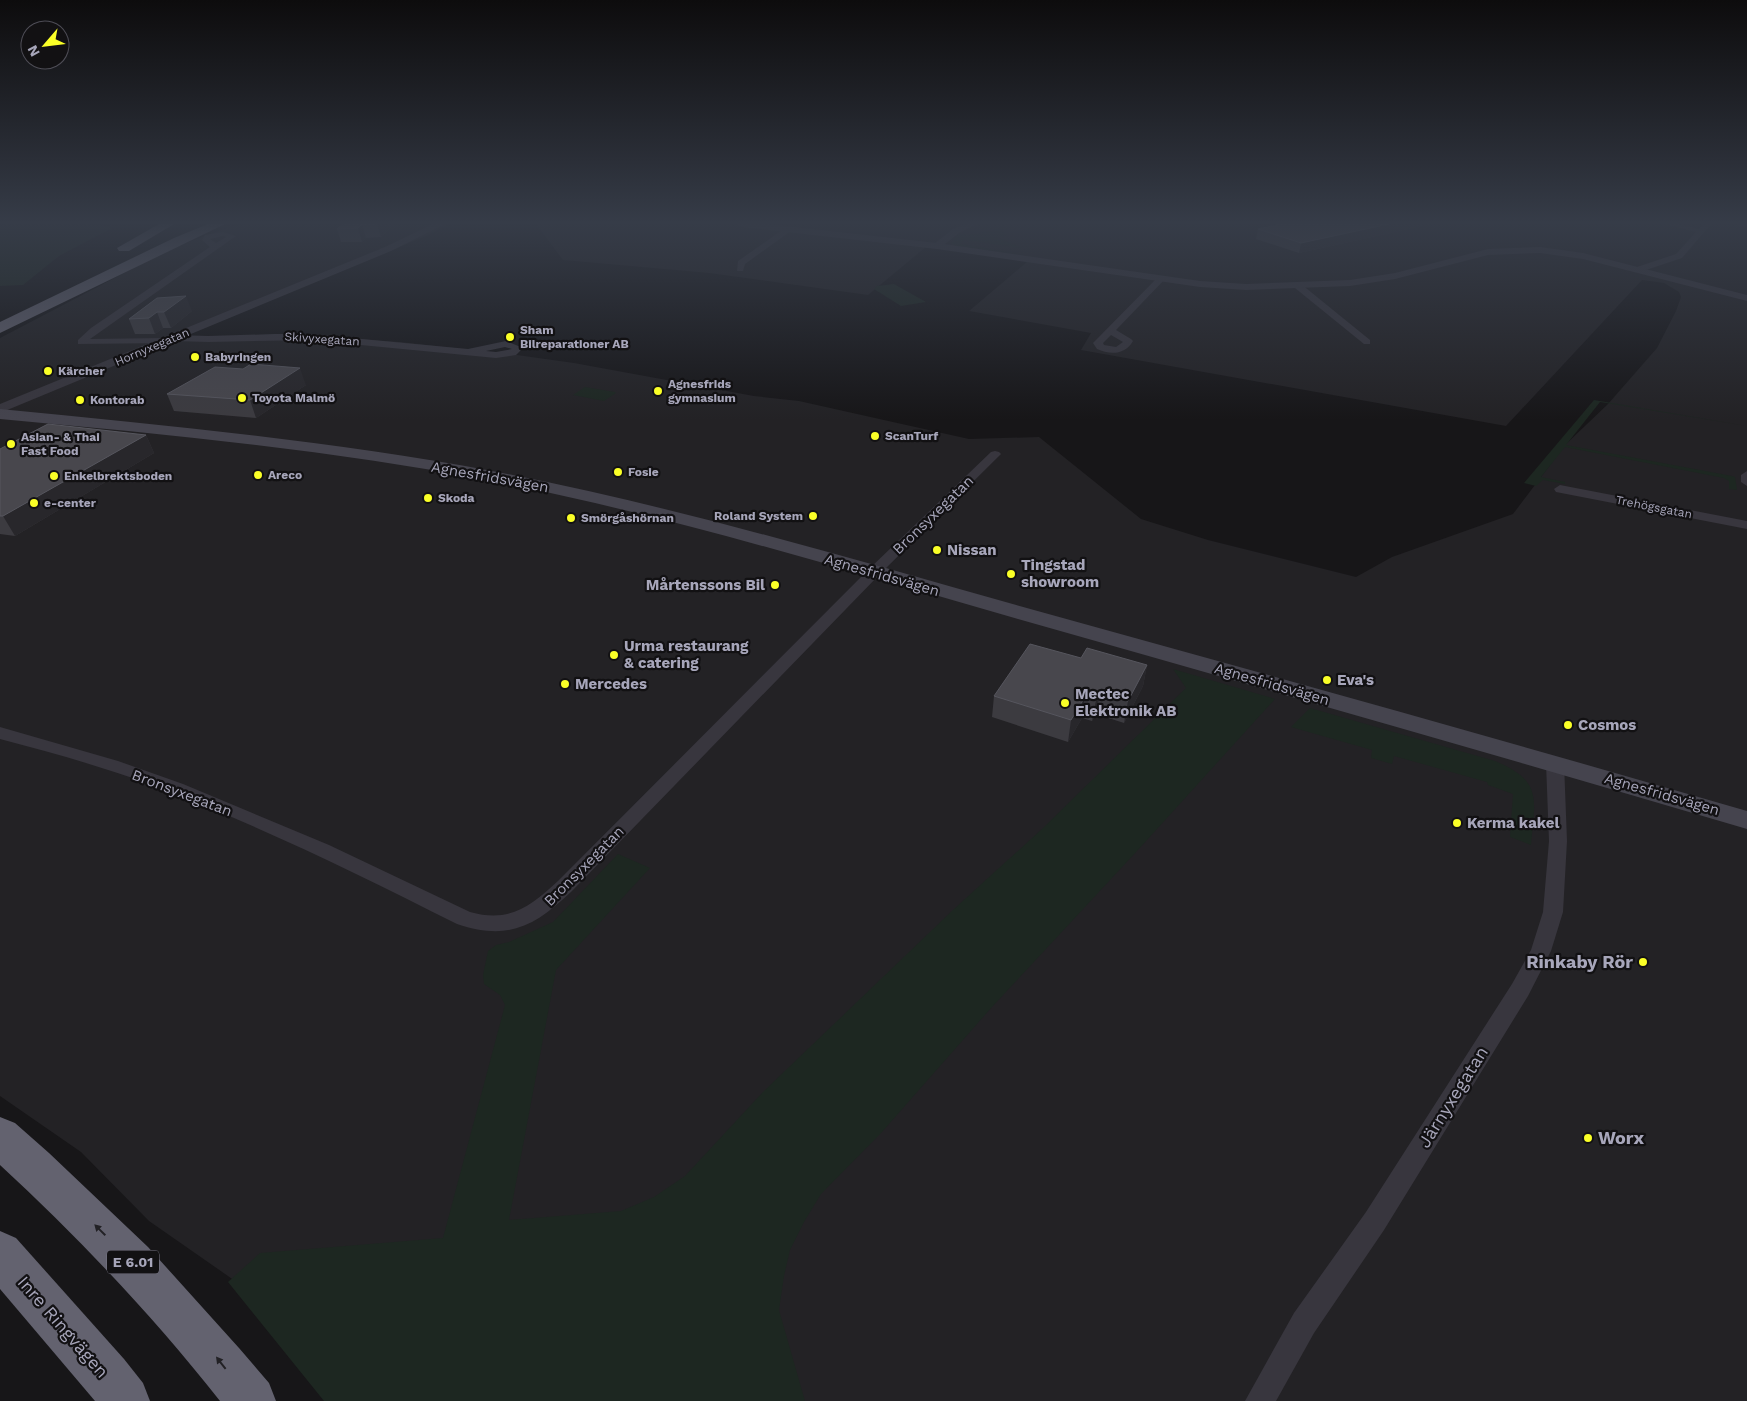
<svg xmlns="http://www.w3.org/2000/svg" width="1747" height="1401" viewBox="0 0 1747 1401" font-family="'Work Sans',sans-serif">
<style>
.built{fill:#232225}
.green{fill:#1d2721}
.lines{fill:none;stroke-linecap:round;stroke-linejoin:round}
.minor{fill:#38363e;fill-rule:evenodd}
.tertiary{fill:#38363e;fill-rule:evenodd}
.secondary{fill:#45444e;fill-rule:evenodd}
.motorway{fill:#63626f;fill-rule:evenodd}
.wall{fill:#3c3b40}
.shaded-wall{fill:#28272b}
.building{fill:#48474d;stroke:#56565e}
.oneway{fill:#222125}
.poi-dot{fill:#faff27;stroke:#121113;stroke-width:2}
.labels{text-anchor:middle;stroke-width:4.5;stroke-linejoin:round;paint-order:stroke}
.far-poi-label{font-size:12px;font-weight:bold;fill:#a7a6ba;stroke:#121113;text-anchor:start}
.far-street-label{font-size:12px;fill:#a7a6ba;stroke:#121113}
.shield{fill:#121113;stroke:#7a7988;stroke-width:1}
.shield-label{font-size:14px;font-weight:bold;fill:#a7a6ba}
.street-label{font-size:15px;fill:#a7a6ba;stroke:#121113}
.poi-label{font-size:15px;font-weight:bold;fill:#a7a6ba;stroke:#121113;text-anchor:start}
.near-poi-label{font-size:18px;font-weight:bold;fill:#a7a6ba;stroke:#121113;text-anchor:end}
.near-street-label{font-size:18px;fill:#a7a6ba;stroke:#121113}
</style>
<rect width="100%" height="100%" fill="#171618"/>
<path class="built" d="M243,224l204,1 -21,11 -241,100 24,1 74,-3 117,8 117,13 57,8 180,33 45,5 170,38 70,-2 102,82 67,21 148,37 36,-20 121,-43 52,-69 43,-41 49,-56 19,-37 5,-14 -2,-5 -15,-9 -22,-3 -136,146 -425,-76 10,-17 -122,-22 59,-50 -102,-14 -58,48 -159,-22 -146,-13 -27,-36h1211v1177h-1408l-101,-118 -89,-62 -68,-69 -81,-56v-758l172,-90 58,-21z"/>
<g class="green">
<path d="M0,224h93l19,4 -53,28 -36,29 -23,1z"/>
<path d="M1001,229l6,6 -11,2 26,11 -58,-8 -4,4 65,11 -67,-9 -7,-3 6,-8h13z"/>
<path d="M894,284l32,18 -25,4 -27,-17 3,-3z"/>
<path d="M585,387l30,5 1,1 -12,8 -31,-6z"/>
<path d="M1594,400l153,26 -147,-24 -34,43 166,31 3,1 2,13 -8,-1v-8l-5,-3 -159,-31 -24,30 24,5v2l-22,-4 -7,6 -12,-3z"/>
<path d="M1173,669l102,30 -138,152 -145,156 -110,125 -61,62 -17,28 -14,28 -6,26 -5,34 26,91h-481l-96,-119 32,-29 183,-15 62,-233 -5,-10 -16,-11 -1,-9 5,-24 8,-6 13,-3 44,-20 65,-68 32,14 -94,102 -47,250 112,-9 33,-14 31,-21 78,-84 191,-183 88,-80 144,-141z"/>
<path d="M1310,708l185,53c48,20 40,38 36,84l-21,-8 3,-43 -25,-9 -1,-3 -93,-26 -2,8 -21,-6 1,-8 -81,-23z"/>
</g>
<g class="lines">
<g class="minor">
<path d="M966,224h11l-18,9 -19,15h-6v-4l19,-15z"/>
<path d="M1665,224h14l20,5 4,-5h8l-29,34 -39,13h-6v-4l39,-13 20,-22z"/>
<path d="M1739,224h8v3l-7,-1z"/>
<path d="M788,226l7,2 -50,36 -2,7h-6l1,-10z"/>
<path d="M223,232l13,4 -146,103 76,-1 3,1v4l-91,1v-4l13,-12 119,-81 -8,-7 3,-5zM223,236l3,1 -10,6 -6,-4z"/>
<path d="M1159,276l7,2 -50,52 15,9 2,2c-8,14 -23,14 -36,8l-4,-6 2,-2zM1111,335l12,7 -7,5 -12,-2 -1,-2z"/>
<path d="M1295,284h6l69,56v4h-6l-69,-56z"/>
<path d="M275,334h34l159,15 38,-8 17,7 -7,7 -20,3 -187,-18 -101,2 -33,-1 -5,-3 5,-3 33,1zM505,347l7,2 -16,3 -10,-1z"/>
<path d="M995,451l4,1 2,2 -2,2 -120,119 -307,316c-38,36 -64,50 -115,33 -101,-51 -203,-101 -308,-140 -49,-18 -99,-32 -149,-45v-12l118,34 65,23 146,61 141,67c39,11 60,-5 88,-31l311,-312 122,-117z"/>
<path d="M1747,471v15l-6,-4v-7z"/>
<path d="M1560,485l187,36v8l-191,-37 -2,-3z"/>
<path d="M1555,757l6,2 3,4 3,78 -4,71 -12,39 -23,45 -144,234 -70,103 -38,68h-31l49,-88 72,-101 146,-228 19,-34 12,-38 6,-71 -3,-78 3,-4z"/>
</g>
<g class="tertiary">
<path d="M433,224h12l-54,27 -391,162v-9l385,-157z"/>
<path d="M738,224h29l170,19 263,38 46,3 104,-4 45,-7 93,-24 52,-2 43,6 164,42v6l-164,-42 -43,-6 -52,2 -93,24 -45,7 -104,4 -46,-3 -263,-38 -195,-22z"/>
</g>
<path class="secondary" d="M0,409c165,16 330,32 492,62 184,35 363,89 542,139 238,66 476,132 713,201v18c-243,-72 -486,-141 -729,-210 -174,-50 -348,-103 -525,-138 -163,-31 -328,-47 -493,-62z"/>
<g class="motorway">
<path d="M159,224h15l-45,27h-10l-2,-3z"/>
<path d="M208,224h17l-225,109v-11l174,-84z"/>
<path d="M0,1117l15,6 34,30 99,94 91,101 30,35 7,18h-56c-67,-85 -141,-163 -220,-236z"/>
<path d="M0,1231l16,7 108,121 19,24 7,18h-55l-95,-112z"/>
</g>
</g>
<g class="wall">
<path d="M343,224h51l-13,13 -15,1 -4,4h-21l-4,-13z"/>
<path d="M1282,224h149l-132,29 -43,-14 2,-10z"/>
<path d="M157,298l35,13 -21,17h-8l-8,6h-20l-6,-15z"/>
<path d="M306,385l-50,33 -82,-7 -7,-17z"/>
<path d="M146,435l8,18 -139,83 -15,-2v-85z"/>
<path d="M1147,665l-4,21 -19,37 -28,-9 -4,7 -10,-3 -14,24 -76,-25 2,-21z"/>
</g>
<g class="shaded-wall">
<path d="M362,224l4,14 -4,4 -4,-14z"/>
<path d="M377,224h17l-13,13z"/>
<path d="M1389,224h42l-132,29 2,-10z"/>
<path d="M186,296l6,15 -21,17 -7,-16z"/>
<path d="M157,312l6,16 -8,6 -6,-16z"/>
<path d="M300,368l6,17 -50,33 -6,-18z"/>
<path d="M146,435l8,18 -139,83 -12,-20z"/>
<path d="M1147,665l-4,21 -19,37 4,-22z"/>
<path d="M1100,693l-4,21 -4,7 4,-21z"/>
<path d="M1085,697l-3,21 -14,24 3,-22z"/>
</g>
<g class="building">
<path d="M343,224h34h-15l-4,4 -21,1z"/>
<path d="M1282,224h107l-88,19 -43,-14z"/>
<path d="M186,296l-22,16h-7l-8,6 -20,1 28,-21z"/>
<path d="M251,364l49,4 -50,32 -83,-6 48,-27 28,2z"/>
<path d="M48,424l98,11 -143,81h-3v-67z"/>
<path d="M1030,644l51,14 6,-10 60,17 -19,36 -28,-8 -4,7 -11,-3 -14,23 -77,-24z"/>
</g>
<defs><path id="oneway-solid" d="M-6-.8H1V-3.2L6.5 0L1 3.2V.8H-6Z" transform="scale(1.25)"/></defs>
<g class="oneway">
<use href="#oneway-solid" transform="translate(100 1230) rotate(-135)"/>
<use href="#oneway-solid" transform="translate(221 1363) rotate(-128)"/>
</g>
<linearGradient id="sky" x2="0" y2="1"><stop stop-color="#0d0c0d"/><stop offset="0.53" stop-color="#363c48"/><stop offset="1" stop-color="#363c48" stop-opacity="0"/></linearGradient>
<rect width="1747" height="420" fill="url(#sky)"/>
<g class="poi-dot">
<circle cx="510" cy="337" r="5"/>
<circle cx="195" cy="357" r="5"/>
<circle cx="48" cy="371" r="5"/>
<circle cx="658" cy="391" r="5"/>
<circle cx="242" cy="398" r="5"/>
<circle cx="80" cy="400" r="5"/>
<circle cx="875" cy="436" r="5"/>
<circle cx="11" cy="444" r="5"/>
<circle cx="618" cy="472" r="5"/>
<circle cx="258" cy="475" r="5"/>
<circle cx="54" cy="476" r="5"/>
<circle cx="428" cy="498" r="5"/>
<circle cx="34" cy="503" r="5"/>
<circle cx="813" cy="516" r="5"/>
<circle cx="571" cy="518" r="5"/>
<circle cx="937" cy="550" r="5"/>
<circle cx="1011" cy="574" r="5"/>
<circle cx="775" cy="585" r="5"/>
<circle cx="614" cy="655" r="5"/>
<circle cx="1327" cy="680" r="5"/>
<circle cx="565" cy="684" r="5"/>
<circle cx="1065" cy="703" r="5"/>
<circle cx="1568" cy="725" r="5"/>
<circle cx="1457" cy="823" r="5"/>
<circle cx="1643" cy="962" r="5"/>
<circle cx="1588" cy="1138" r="5"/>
</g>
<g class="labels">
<g class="far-poi-label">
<text x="520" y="334">Sham<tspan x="520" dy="14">Bilreparationer AB</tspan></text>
<text x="205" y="361">Babyringen</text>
<text x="58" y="375">Kärcher</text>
<text x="668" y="388">Agnesfrids<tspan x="668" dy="14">gymnasium</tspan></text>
<text x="252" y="402">Toyota Malmö</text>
<text x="90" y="404">Kontorab</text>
<text x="885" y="440">ScanTurf</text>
<text x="21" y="441">Asian- &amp; Thai<tspan x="21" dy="14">Fast Food</tspan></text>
<text x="628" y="476">Fosie</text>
<text x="268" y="479">Areco</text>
<text x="64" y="480">Enkelbrektsboden</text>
<text x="438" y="502">Skoda</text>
<text x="44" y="507">e-center</text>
<text x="803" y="520" text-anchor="end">Roland System</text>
<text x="581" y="522">Smörgåshörnan</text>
</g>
<g class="far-street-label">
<text transform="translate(322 339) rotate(4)" y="4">Skivyxegatan</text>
<text transform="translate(152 347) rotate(-23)" y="4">Hornyxegatan</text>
<text transform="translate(1654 507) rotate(11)" y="4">Trehögsgatan</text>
</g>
<rect class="shield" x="107" y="1250.5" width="52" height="23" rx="4"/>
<g class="shield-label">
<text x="133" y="1267">E 6.01</text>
</g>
<g class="street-label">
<text transform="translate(490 477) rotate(10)" y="5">Agnesfridsvägen</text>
<text transform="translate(933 515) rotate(-44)" y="5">Bronsyxegatan</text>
<text transform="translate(882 575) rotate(16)" y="5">Agnesfridsvägen</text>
<text transform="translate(1272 684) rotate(16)" y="5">Agnesfridsvägen</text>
<text transform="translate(182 793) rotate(21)" y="5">Bronsyxegatan</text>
<text transform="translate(1662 794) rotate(16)" y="5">Agnesfridsvägen</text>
<text transform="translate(584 866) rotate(-45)" y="5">Bronsyxegatan</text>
</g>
<g class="poi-label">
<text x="947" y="555">Nissan</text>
<text x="1021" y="570">Tingstad<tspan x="1021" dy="17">showroom</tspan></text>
<text x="765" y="590" text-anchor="end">Mårtenssons Bil</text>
<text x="624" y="651">Urma restaurang<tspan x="624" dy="17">&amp; catering</tspan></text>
<text x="1337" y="685">Eva's</text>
<text x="575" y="689">Mercedes</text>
<text x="1075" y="699">Mectec<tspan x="1075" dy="17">Elektronik AB</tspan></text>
<text x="1578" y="730">Cosmos</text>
<text x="1467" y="828">Kerma kakel</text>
</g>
<g class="near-poi-label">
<text x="1633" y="968">Rinkaby Rör</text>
<text x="1598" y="1144" text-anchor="start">Worx</text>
</g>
<g class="near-street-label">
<text transform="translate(1453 1097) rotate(-58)" y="6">Järnyxegatan</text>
<text transform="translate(63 1327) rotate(49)" y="6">Inre Ringvägen</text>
</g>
</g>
<g transform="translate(45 45) rotate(242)"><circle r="24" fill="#121113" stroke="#4e4d56"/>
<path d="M0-4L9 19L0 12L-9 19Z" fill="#faff27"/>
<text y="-8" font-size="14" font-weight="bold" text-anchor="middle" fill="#a7a6ba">N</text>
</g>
</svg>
